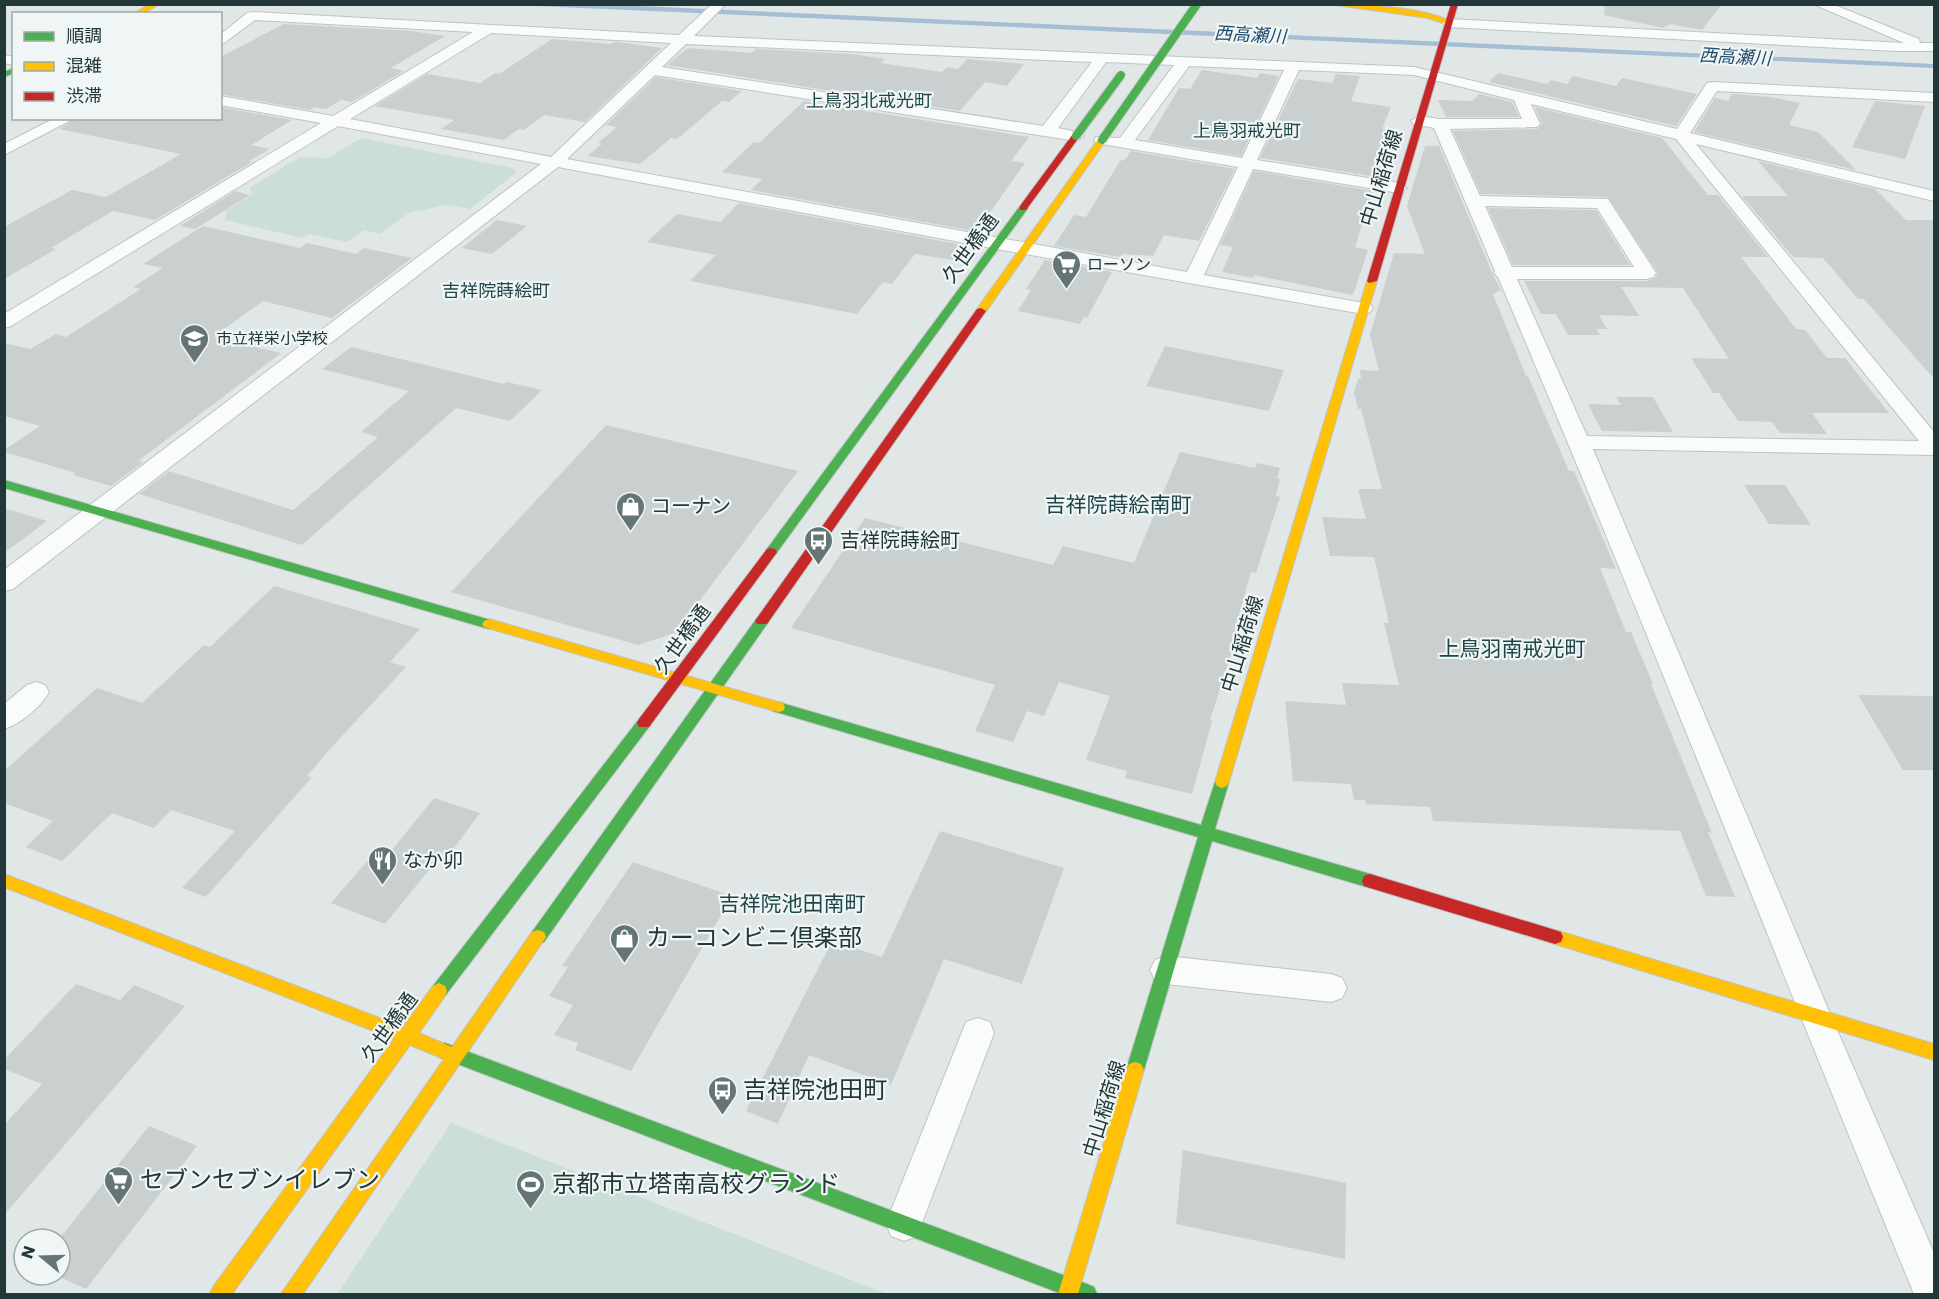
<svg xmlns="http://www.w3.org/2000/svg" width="1939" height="1299" viewBox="0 0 1939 1299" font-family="Poppins,'Noto Sans JP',sans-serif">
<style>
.green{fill:#cbdfd8}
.water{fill:#a5bed3}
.building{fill:#cacfcf}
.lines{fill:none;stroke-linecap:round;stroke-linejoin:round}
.street-casing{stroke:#bec4c3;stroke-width:2}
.fast-casing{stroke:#bec4c4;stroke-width:2}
.slow-casing{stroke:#bec4c4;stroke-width:2}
.jam-casing{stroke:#bec4c4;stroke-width:2}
.street{fill:#fafbfb;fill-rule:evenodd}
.fast{fill:#4caf50;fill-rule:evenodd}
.slow{fill:#ffc107;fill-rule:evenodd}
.jam{fill:#c62828;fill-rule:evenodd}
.fast-bridge-casing{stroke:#bec4c4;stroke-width:10;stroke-linecap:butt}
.fast-bridge{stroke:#4caf50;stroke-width:8}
.labels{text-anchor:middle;stroke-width:4.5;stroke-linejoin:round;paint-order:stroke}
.far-poi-label{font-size:16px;fill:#223738;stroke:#eff6f5;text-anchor:start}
.far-water-label{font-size:18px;font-style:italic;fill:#21496e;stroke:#eff6f5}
.far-neighbourhood-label{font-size:18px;fill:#1f4548;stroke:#eff6f5}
.street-label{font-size:20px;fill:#223738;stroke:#eff6f5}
.poi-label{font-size:20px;fill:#223738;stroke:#eff6f5;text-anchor:start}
.neighbourhood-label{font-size:21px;fill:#1f4548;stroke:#eff6f5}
.near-poi-label{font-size:24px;fill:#223738;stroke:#eff6f5;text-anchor:start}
</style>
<rect width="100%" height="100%" fill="#e1e7e6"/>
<g class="green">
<path d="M361,138l151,30 5,4 -47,37 -23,-4 -38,8 -29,21 -16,-4 -17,12 -38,-8 -6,4 -78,-18 1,-9 27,-17 -4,-6 51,-31 28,1z"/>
<path d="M451,1123l436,171h-550z"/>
</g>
<path class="water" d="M514,5h102l1278,57 40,2v4z"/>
<g class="building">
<path d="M1605,4h117l-20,26 -32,-6 -7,4 -59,-13z"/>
<path d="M284,24l127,7 34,5 -54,32 13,3 -52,31 -11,-2 -15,9 -12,-2 -4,3 -90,-16v-37z"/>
<path d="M552,39l59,5 4,-2 11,1 36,5 -77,74 -41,-7 -20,15 -5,-1 -15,11 -63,-11 13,-9 -79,-14 52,-32 53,9 15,-10 4,1z"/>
<path d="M688,48l63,5 5,-4 96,5 33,5 -5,4 62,9 5,-5 11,2 9,-10 57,5 -17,22 -22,-4 -25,29 -293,-46z"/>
<path d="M1202,70l55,8 3,-5 19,3 -38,80 -93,-16 31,-52 11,1z"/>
<path d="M1498,73l49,11 4,-4 16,4 6,-8 43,10 6,-8 75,16 -21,32 -187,-44z"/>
<path d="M1336,74l24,2 -9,25 40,6 -9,22h6l-6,15 18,1 -7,23 -7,-19 -9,28 -117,-19 38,-79 34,4z"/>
<path d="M656,77l86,14 -13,11 -7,-1 -45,38 -6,-1 -31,26 -53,-8 15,-12 -4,-1 19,-16 -11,-2z"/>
<path d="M1479,94l33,8 7,15h-73l-8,-17 34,1z"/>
<path d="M1732,94l38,3 30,6 -11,22 29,7 38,38 -162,-38 21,-34 13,3z"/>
<path d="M804,101l225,36 -18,24 14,2 -42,59h-3l-7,9 -222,-41 11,-11 -40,-7 32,-30 5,1z"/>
<path d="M1875,101l50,5 -20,53 -53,-12z"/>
<path d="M220,107l72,13 -41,25 19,4 -21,12 3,1 -97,58 -42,-9 -62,37 5,1 -52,30v-52l68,-37 34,7 75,-43 -122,-25 18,-11h143z"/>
<path d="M1535,107l127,31 46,57h10l50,62h-27l55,72 9,1 22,28h18l44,55h-77l15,21 -47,-1 -8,-11 -34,-1 -19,-28h-6l-22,-35 38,1 -46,-71 -62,-1 18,29 -40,-1 8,14h-11l4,6h-32l-12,-21h-15l-17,-33h123l8,-3 3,-5 -50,-76 -127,-3 -28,-63 84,-2 5,-5z"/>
<path d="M1425,146h14l53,127 9,17 -8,4 33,82h2l41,95h5l42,98 -16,-1 26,64h5l22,52h-2l61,149 -4,-1 27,65 -29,-1 -26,-65 -247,-10 -3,-14 -64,-3 -1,-4h-11l-3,-16 -58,-3 -8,-80 61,4 -4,-22 57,2 -15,-62h5l-15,-66 -44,-1 -8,-39 44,2 -8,-30h24l-21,-80h-3l-4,-17 4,-13h3l-1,-9 19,1 -9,-36 24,-82 31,1 -18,-48z"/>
<path d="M1131,151l104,18 -36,72 -35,-6 -11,21 -31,-2 -2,3 -66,-11 20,-31 12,2 34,-56 6,-2z"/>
<path d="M1758,161l117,28 31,31h29v160l-71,-81h-6l-35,-41 -30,-1 -51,-61h46z"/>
<path d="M1254,171l119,20 -18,56 13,3 -15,45 -99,-20 -1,3 -31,-6 11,-25 -13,-2z"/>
<path d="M235,191l15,4 -55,34 -15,-3z"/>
<path d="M739,203l224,42 -11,15 -37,-6 -23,30 -9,-2 -26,32 -167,-33 26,-26 -69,-13 30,-28 43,8z"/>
<path d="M1488,208l108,2 34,55h-117z"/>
<path d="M497,220l30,6 -35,28 -30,-6z"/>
<path d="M203,226l97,22 7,-5 49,11 8,-6 48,10 -80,60 -69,-17 -50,36 68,16 -143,108 5,1 -32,24 -38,-11 3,-2 -72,-21v-2l36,-24 -36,-10v-73l26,6 26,-15 10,3 75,-48 -8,-2 30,-19 -20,-4z"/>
<path d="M1045,260l67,12 -25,46 -3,-1 -4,7 -62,-13 13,-21 -5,-1z"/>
<path d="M1165,346l119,24 -15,41 -123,-25z"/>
<path d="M351,347l153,37 3,-2 35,8 -32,31 -54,-13 -154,137 -163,-51 30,-23 124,39 85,-73 -17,-5 48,-41 -87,-22z"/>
<path d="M1616,397h37l20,35 -71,-1 -14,-27 33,1z"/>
<path d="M606,425l192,46 -123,162 -37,12 -187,-53z"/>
<path d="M1180,452l75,16 2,-5 23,5 -3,10 3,1 -4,17 4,1 -24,76 -5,-1 -16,57 4,1 -29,90 2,1 -20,73 -67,-16 2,-7 -41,-11 24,-64 -51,-14 -15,34 -17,-5 -14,31 -38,-11 20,-46 -204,-57 74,-110 188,47 10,-19 71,17z"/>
<path d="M1744,485h41l26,40 -42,-1z"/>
<path d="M4,508l43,13 -43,32z"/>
<path d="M274,586l146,43 -30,33 16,5 -76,82 -23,27 5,1 -106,120 -24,-9 53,-57 -64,-21 -17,18 -42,-15 -50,48 -36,-14 27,-26 -49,-18v-32l93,-83 45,15 62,-58 6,2z"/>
<path d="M1858,695l77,1v74h-32z"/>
<path d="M434,798l46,15 -32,43 -6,-2 -57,70 -54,-21 49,-57 12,4z"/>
<path d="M940,831l124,37 -42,116 -78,-25 -53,126 -82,-30 -31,69 -32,-13 86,-170 50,16z"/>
<path d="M633,862l99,34 -101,175 -56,-21 3,-7 -24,-8 19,-30 -24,-9 19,-29 -6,-1z"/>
<path d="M76,984l44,16 14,-15 51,21 -181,209v-90l38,-41 -38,-15v-9z"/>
<path d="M149,1126l48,20 -111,143 -31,-14h5l-1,-36z"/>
<path d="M1183,1150l163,33 -1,76 -169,-35z"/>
</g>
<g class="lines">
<defs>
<g id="street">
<path d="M712,4h14l-32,32 720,31 263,62 30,-46 5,-1 222,11v9l-217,-11 -27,42 244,58v10l-238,-57 238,288v23l-341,-6 238,567 103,237v41h-20c-140,-338 -272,-680 -416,-1017l-4,-4 1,-2 -61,-143 -20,-4 -3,-3 8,-5 21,3h82l-8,-19 -100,-25 -115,-5 -42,90 142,23 8,5 -8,5 -146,-24 -49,106 166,29 3,4 -3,4 -7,2 -366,-65 -439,-82 -545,422 -9,2v-21l537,-406 -203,-38 -327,200 -7,2v-14l317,-191 -101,-18v-9l113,20 140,-84 -218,-12 -35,26v-11l27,-22 5,-1 427,23zM491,33l180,10 -120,114 -201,-38zM686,44l406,18 -49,64 -381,-59zM1106,62l68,3 -54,73 -24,-1 -2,3 2,3 142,24 -51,105 -620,-113 88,-84 421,66 8,-5 -2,-3 -24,-5zM1189,66l95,4 -42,88 -107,-18zM1531,104l145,35 243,302 -332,-5 -70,-157h130l6,-2 3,-4 -48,-74 -128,-3 -30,-67 87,-2 3,-3zM1485,206l112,2 37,59h-122z"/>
<path d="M1813,4h19l87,35 1,4h14v8h-38l-447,-24 -7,-4 7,-4 455,24z"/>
<path d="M4,55l10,2v8l-10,-2z"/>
<path d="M55,118h20l-71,37v-11z"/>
<path d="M36,682l9,3 4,7c-8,15 -29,32 -45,37v-25l23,-19z"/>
<path d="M1166,956l165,18 11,4 5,10 -5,10 -11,4 -165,-18 -11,-4 -5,-10 5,-10z"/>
<path d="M978,1018l12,4 4,11 -77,203 -13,5 -13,-5 -5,-13 80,-201z"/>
</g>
<g id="fast">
<path d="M14,68v5l-10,4v-5z"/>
<path d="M1020,206l8,2 -253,347h-8l-2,-3 2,-3z"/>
<path d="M4,480l490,141 2,3 -7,5 -485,-141z"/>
<path d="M762,616l5,2 2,3 -2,3 -223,318 -6,2 -6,-2 -2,-5 2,-5 225,-314z"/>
<path d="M778,702l423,123 14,-43 2,-4 5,-2 5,2 2,4 -14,47 155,45 6,2 2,5 -2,5 -6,2 -158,-47 -68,229 -3,6 -6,2 -6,-2 -3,-6 72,-233 -425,-126 -2,-4 2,-4z"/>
<path d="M644,718l5,1 2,4 -2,4 -204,269 -6,3 -6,-3 -2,-5 2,-5 206,-267z"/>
<path d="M445,1043l642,241 7,3 3,7h-35l-623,-237 -3,-6 3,-6z"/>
</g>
<g id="slow">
<path d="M150,4h9l-16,10h-10z"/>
<path d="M1329,4c29,0 100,3 124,19l-4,2 -21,-7z"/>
<path d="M1099,138l7,2 -121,173h-8v-4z"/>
<path d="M1372,278l5,3 -148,501 -2,4 -5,2 -5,-2 -2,-4 152,-501z"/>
<path d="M489,619l289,83 5,1 2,4 -2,4 -5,1 -294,-85 -2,-3 2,-3z"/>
<path d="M4,874l399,153 30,-41 6,-3 6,3 2,5 -2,5 -26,37 33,14 80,-115 6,-2 6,2 2,5 -243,357h-22l163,-235 -34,-14 -178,249h-22l3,-7 181,-248 -390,-152z"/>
<path d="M1555,930l379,114v16l-379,-116 -6,-2 -2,-5 2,-5z"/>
<path d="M1135,1062l6,2 3,6 -66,224h-20l68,-224 3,-6z"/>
</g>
<g id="jam">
<path d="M1451,4h7l-81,277 -8,2 -2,-2z"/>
<path d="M1073,134l7,2 -54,74h-6v-4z"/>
<path d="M981,308l5,3 -219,313h-10l-2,-3 2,-3 220,-309z"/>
<path d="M771,548l4,1 2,3 -2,3 -126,172h-10l-2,-4 2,-4 128,-170z"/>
<path d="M1370,874l185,56 6,2 2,5 -2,5 -6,2 -185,-56 -6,-2 -2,-5 2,-5z"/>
</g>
</defs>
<use href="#street" class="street-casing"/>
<use href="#fast" class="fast-casing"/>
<use href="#slow" class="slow-casing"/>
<use href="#jam" class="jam-casing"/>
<use href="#street" class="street"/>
<use href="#fast" class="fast"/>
<use href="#slow" class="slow"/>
<use href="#jam" class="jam"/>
<defs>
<g id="fast-bridge">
<path d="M1076,136l45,-61"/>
<path d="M1102,140l95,-136"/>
</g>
</defs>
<use href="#fast-bridge" class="fast-bridge-casing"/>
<use href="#fast-bridge" class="fast-bridge"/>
</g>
<defs>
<symbol id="supermarket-pin" viewBox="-11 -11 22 30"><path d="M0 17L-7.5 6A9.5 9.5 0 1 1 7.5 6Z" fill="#657575" stroke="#eff6f5"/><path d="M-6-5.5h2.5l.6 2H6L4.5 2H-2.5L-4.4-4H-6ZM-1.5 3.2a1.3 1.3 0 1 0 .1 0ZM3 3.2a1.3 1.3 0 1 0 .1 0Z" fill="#fff"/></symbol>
<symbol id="school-pin" viewBox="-11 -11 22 30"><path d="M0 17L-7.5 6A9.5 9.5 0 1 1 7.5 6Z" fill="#657575" stroke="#eff6f5"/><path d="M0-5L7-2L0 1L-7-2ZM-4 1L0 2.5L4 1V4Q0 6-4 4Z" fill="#fff"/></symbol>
<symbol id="shop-pin" viewBox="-11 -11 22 30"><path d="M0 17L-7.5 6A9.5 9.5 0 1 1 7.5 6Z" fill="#657575" stroke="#eff6f5"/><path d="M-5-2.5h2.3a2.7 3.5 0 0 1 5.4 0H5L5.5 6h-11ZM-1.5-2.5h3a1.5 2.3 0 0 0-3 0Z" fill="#fff"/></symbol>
<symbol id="bus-pin" viewBox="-11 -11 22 30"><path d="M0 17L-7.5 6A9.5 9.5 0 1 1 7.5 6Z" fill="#657575" stroke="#eff6f5"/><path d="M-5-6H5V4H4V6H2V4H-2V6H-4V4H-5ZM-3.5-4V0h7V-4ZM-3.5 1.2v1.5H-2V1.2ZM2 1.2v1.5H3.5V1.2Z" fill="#fff"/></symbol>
<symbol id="restaurant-pin" viewBox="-11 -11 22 30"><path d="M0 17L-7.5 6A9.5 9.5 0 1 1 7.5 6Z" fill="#657575" stroke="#eff6f5"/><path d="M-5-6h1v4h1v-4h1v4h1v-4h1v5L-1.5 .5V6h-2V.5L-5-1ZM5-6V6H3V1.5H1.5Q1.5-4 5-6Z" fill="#fff"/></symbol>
<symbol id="stadium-pin" viewBox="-11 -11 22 30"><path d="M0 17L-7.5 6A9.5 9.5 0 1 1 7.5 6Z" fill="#657575" stroke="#eff6f5"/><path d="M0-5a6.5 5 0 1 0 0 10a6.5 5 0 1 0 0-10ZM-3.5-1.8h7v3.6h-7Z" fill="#fff"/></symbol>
</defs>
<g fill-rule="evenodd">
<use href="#supermarket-pin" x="1050" y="248" width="33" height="45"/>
<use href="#school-pin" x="178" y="322" width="33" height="45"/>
<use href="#shop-pin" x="614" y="490" width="33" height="45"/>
<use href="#bus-pin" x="802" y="524" width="33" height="45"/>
<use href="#restaurant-pin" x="366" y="844" width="33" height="45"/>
<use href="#shop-pin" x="608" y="922" width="33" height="45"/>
<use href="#bus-pin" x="706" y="1074" width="33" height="45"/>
<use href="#supermarket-pin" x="102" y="1164" width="33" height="45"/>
<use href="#stadium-pin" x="514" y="1168" width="33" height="45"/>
</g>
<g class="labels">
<g class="far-poi-label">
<text x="1087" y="270">ローソン</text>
<text x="216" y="344">市立祥栄小学校</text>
</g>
<g class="far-water-label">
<text transform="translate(1250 35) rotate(3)" y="6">西高瀬川</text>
<text transform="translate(1735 57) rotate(3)" y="6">西高瀬川</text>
</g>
<g class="far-neighbourhood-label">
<text x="869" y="107">上鳥羽北戒光町</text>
<text x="1247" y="137">上鳥羽戒光町</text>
<text x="496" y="297">吉祥院蒔絵町</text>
</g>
<g class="street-label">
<text transform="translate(1381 178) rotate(-73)" y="7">中山稲荷線</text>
<text transform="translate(970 248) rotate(-54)" y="7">久世橋通</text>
<text transform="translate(682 639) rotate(-54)" y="7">久世橋通</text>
<text transform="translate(1242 644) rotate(-73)" y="7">中山稲荷線</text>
<text transform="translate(389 1027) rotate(-54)" y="7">久世橋通</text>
<text transform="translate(1104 1109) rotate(-73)" y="7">中山稲荷線</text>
</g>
<g class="poi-label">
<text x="651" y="513">コーナン</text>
<text x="840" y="547">吉祥院蒔絵町</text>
<text x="403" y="867">なか卯</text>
</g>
<g class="neighbourhood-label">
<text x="1118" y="512">吉祥院蒔絵南町</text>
<text x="1512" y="656">上鳥羽南戒光町</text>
<text x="792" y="911">吉祥院池田南町</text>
</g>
<g class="near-poi-label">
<text x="646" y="946">カーコンビニ倶楽部</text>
<text x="743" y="1098">吉祥院池田町</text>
<text x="140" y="1188">セブンセブンイレブン</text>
<text x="552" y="1192">京都市立塔南高校グランド</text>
</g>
</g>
<rect width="1939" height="1299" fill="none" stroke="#223738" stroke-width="12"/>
<rect x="12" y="12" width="210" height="108" fill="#eff6f5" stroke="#9daaa9" stroke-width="1.5"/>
<rect x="24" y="32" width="30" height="9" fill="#4caf50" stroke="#9daaa9" stroke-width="1.5"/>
<text x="66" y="42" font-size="18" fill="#223738">順調</text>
<rect x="24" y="62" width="30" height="9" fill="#ffc107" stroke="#9daaa9" stroke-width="1.5"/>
<text x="66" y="72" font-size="18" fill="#223738">混雑</text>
<rect x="24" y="92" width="30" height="9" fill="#c62828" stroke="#9daaa9" stroke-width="1.5"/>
<text x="66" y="102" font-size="18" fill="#223738">渋滞</text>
<g transform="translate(42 1257) rotate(289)"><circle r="28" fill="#eff6f5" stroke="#9daaa9" stroke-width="1.5"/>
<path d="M0-4.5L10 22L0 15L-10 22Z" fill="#657575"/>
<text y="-9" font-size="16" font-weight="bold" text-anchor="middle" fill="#223738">N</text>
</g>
</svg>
